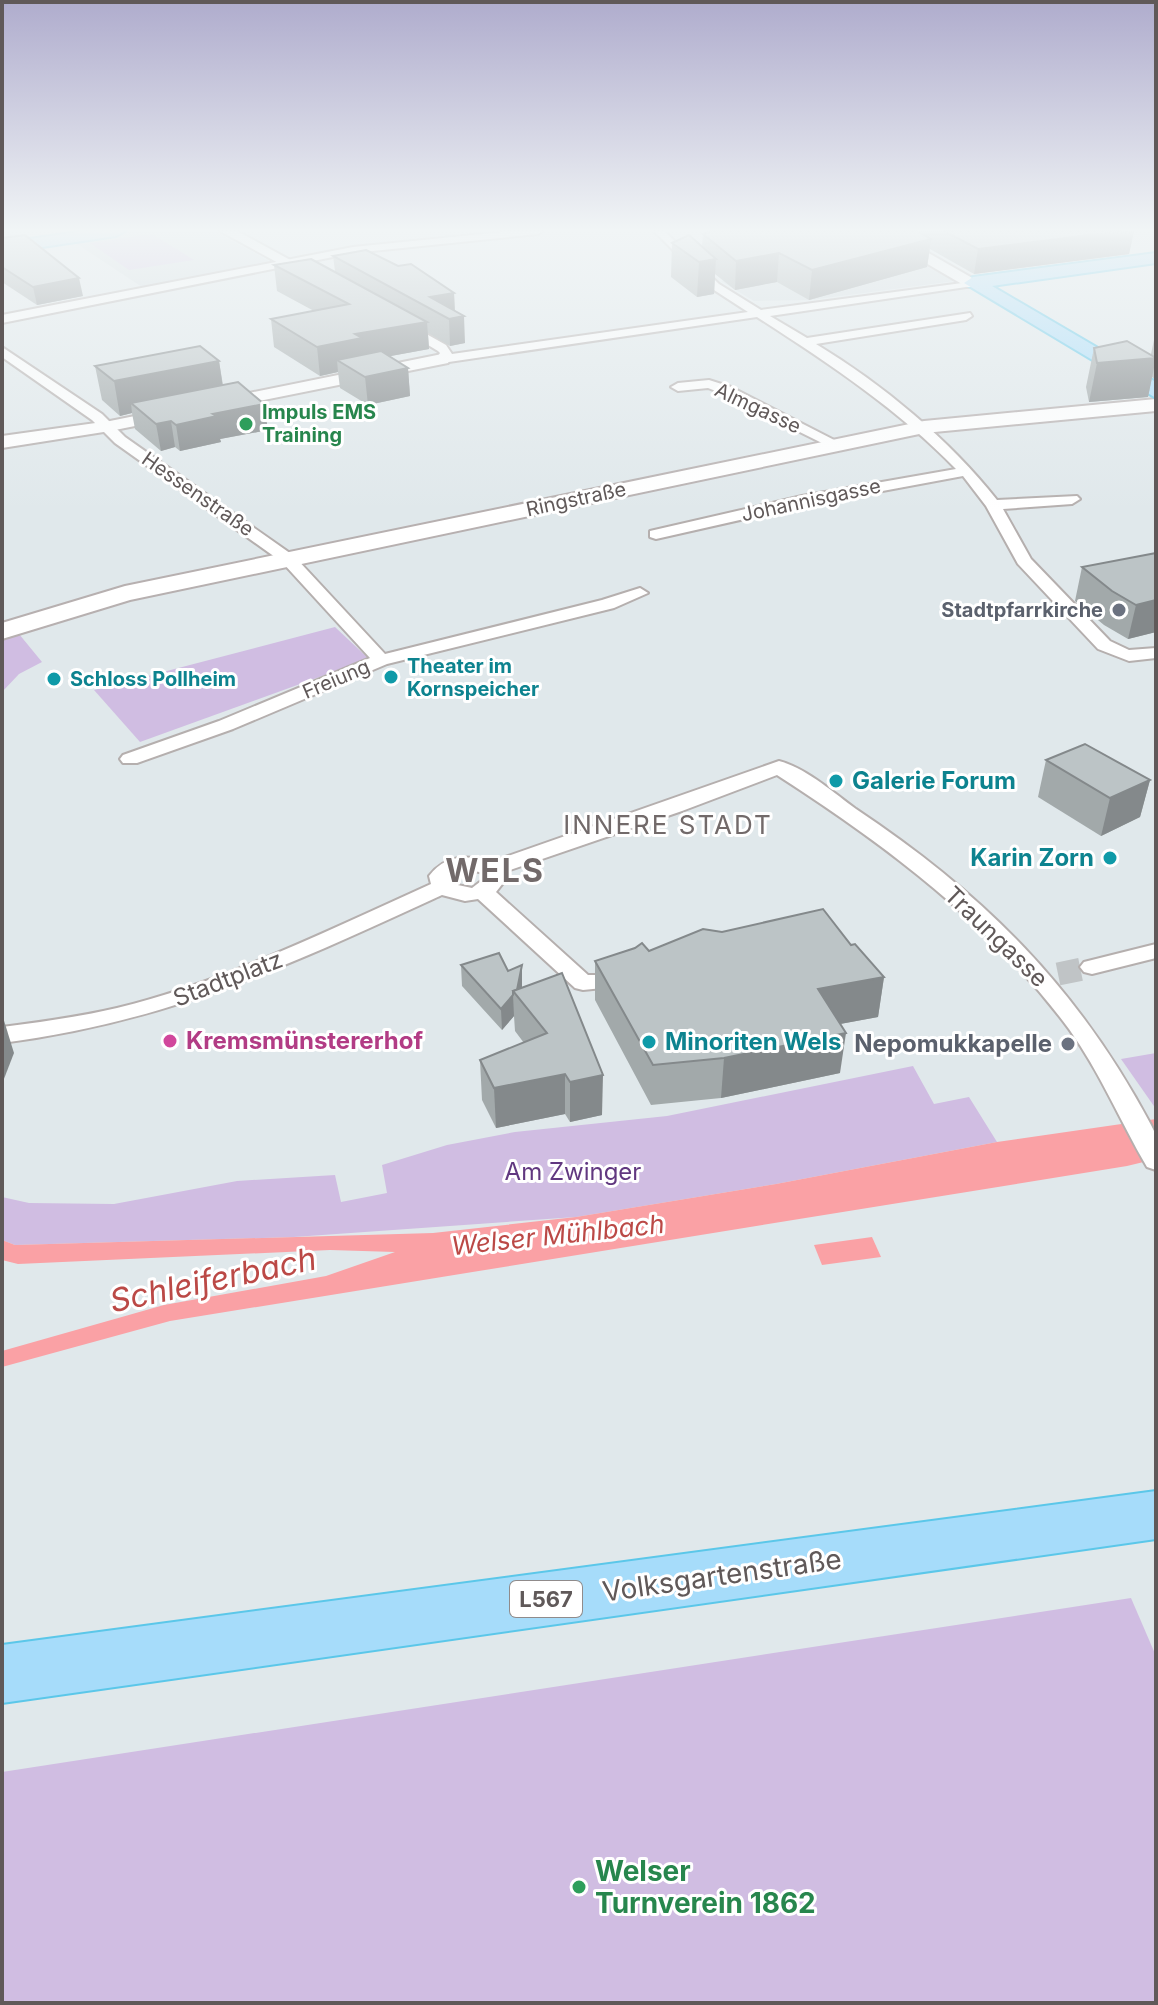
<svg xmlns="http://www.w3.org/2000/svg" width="1158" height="2005" viewBox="0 0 1158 2005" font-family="Inter,sans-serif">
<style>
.education{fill:#d1dade}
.green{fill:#d0bde2}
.water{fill:#faa1a5}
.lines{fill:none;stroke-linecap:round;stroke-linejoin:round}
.minor-tunnel{stroke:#c0c4c6;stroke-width:23;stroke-dasharray:23 12;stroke-linecap:butt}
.minor-casing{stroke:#b5afae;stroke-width:4}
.tertiary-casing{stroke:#b5afae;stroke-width:4}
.secondary-casing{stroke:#b7b0b0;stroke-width:4}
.primary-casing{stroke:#5bc7e9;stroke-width:4}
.minor{fill:#fff;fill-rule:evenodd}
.tertiary{fill:#fff;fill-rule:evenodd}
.secondary{fill:#fff;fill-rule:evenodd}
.primary{fill:#a6dcfa;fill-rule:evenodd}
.wall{fill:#a2a9aa}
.shaded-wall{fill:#84898b}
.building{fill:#bcc4c6;stroke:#84898b;stroke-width:2}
.leisure-dot{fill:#2e9e5b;stroke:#fff;stroke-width:3}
.worship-dot{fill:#6b7280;stroke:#fff;stroke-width:3}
.culture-dot{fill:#0f9aa8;stroke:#fff;stroke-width:3}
.hotel-dot{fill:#d1479c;stroke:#fff;stroke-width:3}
.labels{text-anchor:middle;stroke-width:6;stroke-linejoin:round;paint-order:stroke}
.far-street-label{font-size:20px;fill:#605959;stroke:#fff}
.far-leisure-label{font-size:20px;font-weight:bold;fill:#27864d;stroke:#fff;text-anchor:start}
.far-worship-label{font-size:20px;font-weight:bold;fill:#5b616d;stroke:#fff;text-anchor:end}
.far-culture-label{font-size:20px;font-weight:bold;fill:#0d838f;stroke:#fff;text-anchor:start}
.shield{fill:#fff;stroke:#908b8b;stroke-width:2}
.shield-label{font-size:22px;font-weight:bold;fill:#605959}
.culture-label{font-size:24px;font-weight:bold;fill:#0d838f;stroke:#fff;text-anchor:start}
.street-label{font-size:24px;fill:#605959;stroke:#fff}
.hotel-label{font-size:24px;font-weight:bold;fill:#b23c85;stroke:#fff;text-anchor:start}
.worship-label{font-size:24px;font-weight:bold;fill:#5b616d;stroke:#fff;text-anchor:end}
.park-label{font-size:24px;fill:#613880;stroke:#fff}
.neighbourhood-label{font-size:26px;letter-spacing:2px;fill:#726a6a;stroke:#fff}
.water-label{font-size:26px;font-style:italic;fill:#bb4946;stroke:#fff}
.near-street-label{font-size:28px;fill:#605959;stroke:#fff}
.near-leisure-label{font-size:28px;font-weight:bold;fill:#27864d;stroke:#fff;text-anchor:start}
.district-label{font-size:32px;font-weight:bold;letter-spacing:2px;fill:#726a6a;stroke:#fff}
.near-water-label{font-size:32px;font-style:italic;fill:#bb4946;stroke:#fff}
</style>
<rect width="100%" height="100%" fill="#e0e8eb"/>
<g class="education">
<path d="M130,231h84l59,32 -131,24 -71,-47z"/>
<path d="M892,249l63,32 -145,19 -56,1 -33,-20z"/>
</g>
<g class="green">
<path d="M152,234l42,26 -65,10 -39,-27z"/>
<path d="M335,627l34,32 -229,83 -46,-52z"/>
<path d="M19,634l23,28 -23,12 -17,18v-51z"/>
<path d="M1156,1053v56l-35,-50z"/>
<path d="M913,1066l21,38 35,-7 28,45 -221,42 -200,33 -282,20 -279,8 -13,-5v-43l27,6 85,1 123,-23 98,-6 6,27 46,-9 -5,-28 65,-20 68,-13 152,-16z"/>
<path d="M1131,1598l25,58v347h-1154v-231z"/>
</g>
<g class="water">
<path d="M1156,1119v40l-29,7 -957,155 -168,46v-16l162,-46 162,-29 69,-24 -65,-2 -312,14 -16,-4v-20l13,5 418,-12 143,-16 200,-33 221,-42z"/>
<path d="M872,1237l9,20 -59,8 -8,-20z"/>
</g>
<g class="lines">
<path class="minor-tunnel" d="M1058,974l34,-7"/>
<defs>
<g id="minor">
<path d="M512,231h31l-5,3 -185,19 -351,70v-8l351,-68z"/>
<path d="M654,231h10l55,53 42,26 216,-29v4l-4,1 -203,30 37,22 163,-25 2,3 -6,4 -150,24c66,40 134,96 181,156l80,-4 3,3 -8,5 -69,5 28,50 79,82 19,9 27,-2v10l-27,3 -31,-12 -80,-85 -32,-58 -23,-30 -161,30 -146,33 -6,-2v-6l152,-35 154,-27c-58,-60 -129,-107 -199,-152l-315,46 -6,-4 4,-6 -2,-2 -43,-26 10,-3 41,23 6,9 296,-42 -37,-24z"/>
<path d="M2,347l100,67 23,23 169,119 91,98 217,-54 38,-12 8,5 -34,15 -227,56 -154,65 -96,34h-14l-3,-4 3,-4 96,-34 151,-63 -88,-96 -167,-119 -23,-23 -90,-63z"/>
<path d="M709,380l22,7 111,57 -12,3 -109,-54 -13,-5 -30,3 -7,-4 7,-4z"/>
<path d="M779,761c27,7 55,32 77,48 129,86 222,179 295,316l5,10v35l-9,-3c-27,-46 -47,-95 -78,-138 -78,-105 -183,-184 -292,-254l-95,36 -178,61 3,6 -11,14 92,83h45l4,5 -4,5 -50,5 -8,-2 -97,-89 -13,2 -23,-6c-150,69 -274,127 -440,148v-16c39,-5 77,-10 115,-19 109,-27 212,-78 314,-124l-2,-8c17,-22 38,-21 62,-14zM467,869l16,4 2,5 -13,10 -19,-4 -2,-7 6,-6z"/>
<path d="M1156,944v14l-64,16 -8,-2 -4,-5 4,-5z"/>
</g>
<g id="tertiary">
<path d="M220,231h17l57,31 -2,3h-10z"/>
<path d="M442,354l6,1 2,4 -2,4 -338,68 -108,17v-12l108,-15z"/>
</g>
<g id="secondary">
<path d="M871,231h19l91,52 -2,4h-12z"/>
<path d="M1156,399v12l-232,22 -794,167 -128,39v-16l123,-37 799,-165z"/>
</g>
<g id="primary">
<path d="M84,231h41l-9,5 -114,17v-10z"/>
<path d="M1156,253v10l-164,23 164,96v16l-192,-115 9,-6z"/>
<path d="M1156,1491v48l-1154,164v-58z"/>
</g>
</defs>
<use href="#minor" class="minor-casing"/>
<use href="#tertiary" class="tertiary-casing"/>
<use href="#secondary" class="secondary-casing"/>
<use href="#primary" class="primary-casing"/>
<use href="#minor" class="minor"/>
<use href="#tertiary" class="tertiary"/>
<use href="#secondary" class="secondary"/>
<use href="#primary" class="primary"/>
</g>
<g class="wall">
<path d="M711,231h423l-5,23 -155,20 -44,-25 -3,18 -118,33 -32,-18 -42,8 -20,-16 -1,20 -17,3 -26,-20 1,-34 30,3 1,-12z"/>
<path d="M2,238l81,58 -46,9 -35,-23z"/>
<path d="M333,256l121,37 1,18 10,32 -15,3 -22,-13 1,16 -39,7 18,12 2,28 -42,9 -28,-17 -2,-16 -18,4 -46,-29 -3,-28 43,-8 -37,-20 -3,-26 61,6z"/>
<path d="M1155,335l1,45 -4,-3 -4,20 -59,5 -3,-15 8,-39 57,6z"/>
<path d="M219,361l4,24 45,45 -48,9 1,3 -41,9 -5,-4 -14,4 -26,-22 -3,-16 -12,3 -18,-16 -7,-34z"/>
<path d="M1156,553v79l-28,7 -24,-14 -29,-24 7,-34z"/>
<path d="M1046,760l104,20 -10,37 -39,19 -63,-39z"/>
<path d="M722,932l129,13 33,32 -6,40 -38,7v49l-119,25 -70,7 -56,-105v-39l54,-10z"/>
<path d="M461,965l47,6 14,-6v23l80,127 -32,7 -5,-8 -69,14 -14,-28 -2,-40 44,-17 -9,-12 -1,-15 -12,14 -40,-44z"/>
</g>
<g class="shaded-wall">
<path d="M1121,231h13l-5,23 -155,20 4,-25z"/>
<path d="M931,239l-4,28 -118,33 3,-30z"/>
<path d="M779,253l-2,29 -42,8 1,-29z"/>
<path d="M716,259l-2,35 -17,3 2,-35z"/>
<path d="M79,278l4,18 -46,9 -4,-18z"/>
<path d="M454,293l1,25 9,-2 1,27 -15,3 -1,-27 -19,-22z"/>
<path d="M427,322l2,27 -65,12 -27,-1 1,12 -18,4 -3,-29 38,-13z"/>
<path d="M1156,358l-8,39 -59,5 8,-39z"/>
<path d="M219,361l5,34 -93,8 1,10 -12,3 -6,-35z"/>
<path d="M408,368l2,28 -42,9 -3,-28z"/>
<path d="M264,404l4,26 -48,9 1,3 -41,9 -4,-26 37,-11z"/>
<path d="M171,421l4,26 -14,4 -5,-27z"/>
<path d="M1156,600v32l-28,7 8,-34z"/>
<path d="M1150,780l-10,37 -39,19 9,-38z"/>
<path d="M522,965v21l-2,13 -5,-6z"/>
<path d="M884,977l-6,40 -65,12 5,-40z"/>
<path d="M513,995l1,21 -12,14 -1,-21z"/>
<path d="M2,1014l12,39 -12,31z"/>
<path d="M846,1033l-6,40 -119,25 3,-40z"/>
<path d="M565,1074v40l-69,14 -2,-40z"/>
<path d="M603,1075l-1,40 -32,7v-40z"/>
</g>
<g class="building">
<path d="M711,231h206l14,8 -119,31 -33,-17 -43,8 -33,-27z"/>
<path d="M944,231h177l-143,18z"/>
<path d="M25,235l54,43 -46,9 -31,-20v-29z"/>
<path d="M689,235l27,24 -17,3 -27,-19z"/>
<path d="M366,250l32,16 13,-2 43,29 -24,4 34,19 -15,3 -116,-63z"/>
<path d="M311,259l116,63 -72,12 7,4 -45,9 -46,-28 78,-15 -75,-39z"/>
<path d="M1127,341l29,17 -59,5 -3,-15z"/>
<path d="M200,346l19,15 -105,20 -19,-15z"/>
<path d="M381,351l27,17 -43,9 -28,-17z"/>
<path d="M238,382l26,22 -51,10 4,2 -41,9 -5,-4 -15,3 -25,-21z"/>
<path d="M1156,553v47l-20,5 -24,-14 -30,-24z"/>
<path d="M1085,744l65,36 -40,18 -64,-38z"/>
<path d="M823,909l28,36 4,-1 29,33 -66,12 28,44 -122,25 -71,7 -58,-104 40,-13 7,-5 7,8 54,-22 19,3z"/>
<path d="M499,953l9,18 14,-6 -5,25 -4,1v4l-12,14 -40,-44z"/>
<path d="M562,973l41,102 -33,7 -5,-8 -71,14 -14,-28 67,-27 -34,-42z"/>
</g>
<linearGradient id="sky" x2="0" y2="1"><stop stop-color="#afaccd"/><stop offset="0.45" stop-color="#f1f5f6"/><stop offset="1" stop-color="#f1f5f6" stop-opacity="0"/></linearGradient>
<rect width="1158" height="511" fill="url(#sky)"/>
<g class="leisure-dot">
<circle cx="246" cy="424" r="8"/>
<circle cx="579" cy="1887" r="8"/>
</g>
<g class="worship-dot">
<circle cx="1119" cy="610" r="8"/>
<circle cx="1068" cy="1044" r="8"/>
</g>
<g class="culture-dot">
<circle cx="391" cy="677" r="8"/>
<circle cx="54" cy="679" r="8"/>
<circle cx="836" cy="781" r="8"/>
<circle cx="1110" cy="858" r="8"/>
<circle cx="649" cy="1042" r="8"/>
</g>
<circle class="hotel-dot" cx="170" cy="1041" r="8"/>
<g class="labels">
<g class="far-street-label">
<text transform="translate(758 408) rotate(25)" y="7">Almgasse</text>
<text transform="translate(198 494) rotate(35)" y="7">Hessenstraße</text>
<text transform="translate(576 499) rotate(-12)" y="7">Ringstraße</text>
<text transform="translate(811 500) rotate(-12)" y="7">Johannisgasse</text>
<text transform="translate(336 679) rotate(-23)" y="7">Freiung</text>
</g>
<g class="far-leisure-label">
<text x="262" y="419">Impuls EMS<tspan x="262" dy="23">Training</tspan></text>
</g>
<g class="far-worship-label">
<text x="1103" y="617">Stadtpfarrkirche</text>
</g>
<g class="far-culture-label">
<text x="407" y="673">Theater im<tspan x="407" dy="23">Kornspeicher</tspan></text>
<text x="70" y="686">Schloss Pollheim</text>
</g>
<rect class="shield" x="510" y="1581" width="72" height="36" rx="6"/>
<g class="shield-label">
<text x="546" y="1607">L567</text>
</g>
<g class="culture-label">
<text x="852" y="789">Galerie Forum</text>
<text x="1094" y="866" text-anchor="end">Karin Zorn</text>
<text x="665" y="1050">Minoriten Wels</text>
</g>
<g class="street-label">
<text transform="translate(996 937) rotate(44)" y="8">Traungasse</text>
<text transform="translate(228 979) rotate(-21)" y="8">Stadtplatz</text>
</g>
<g class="hotel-label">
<text x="186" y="1049">Kremsmünstererhof</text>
</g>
<g class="worship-label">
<text x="1052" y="1052">Nepomukkapelle</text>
</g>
<g class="park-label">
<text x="573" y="1180">Am Zwinger</text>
</g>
<g class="neighbourhood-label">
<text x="668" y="834">INNERE STADT</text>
</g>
<g class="water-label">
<text transform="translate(558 1235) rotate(-6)" y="9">Welser Mühlbach</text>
</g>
<g class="near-street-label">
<text transform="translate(722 1575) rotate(-8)" y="10">Volksgartenstraße</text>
</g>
<g class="near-leisure-label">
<text x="595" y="1881">Welser<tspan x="595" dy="32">Turnverein 1862</tspan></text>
</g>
<g class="district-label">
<text x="495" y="882">WELS</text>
</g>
<g class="near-water-label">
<text transform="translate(213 1280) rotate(-12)" y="11">Schleiferbach</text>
</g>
</g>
<rect width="1158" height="2005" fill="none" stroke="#605959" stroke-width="8"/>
</svg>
